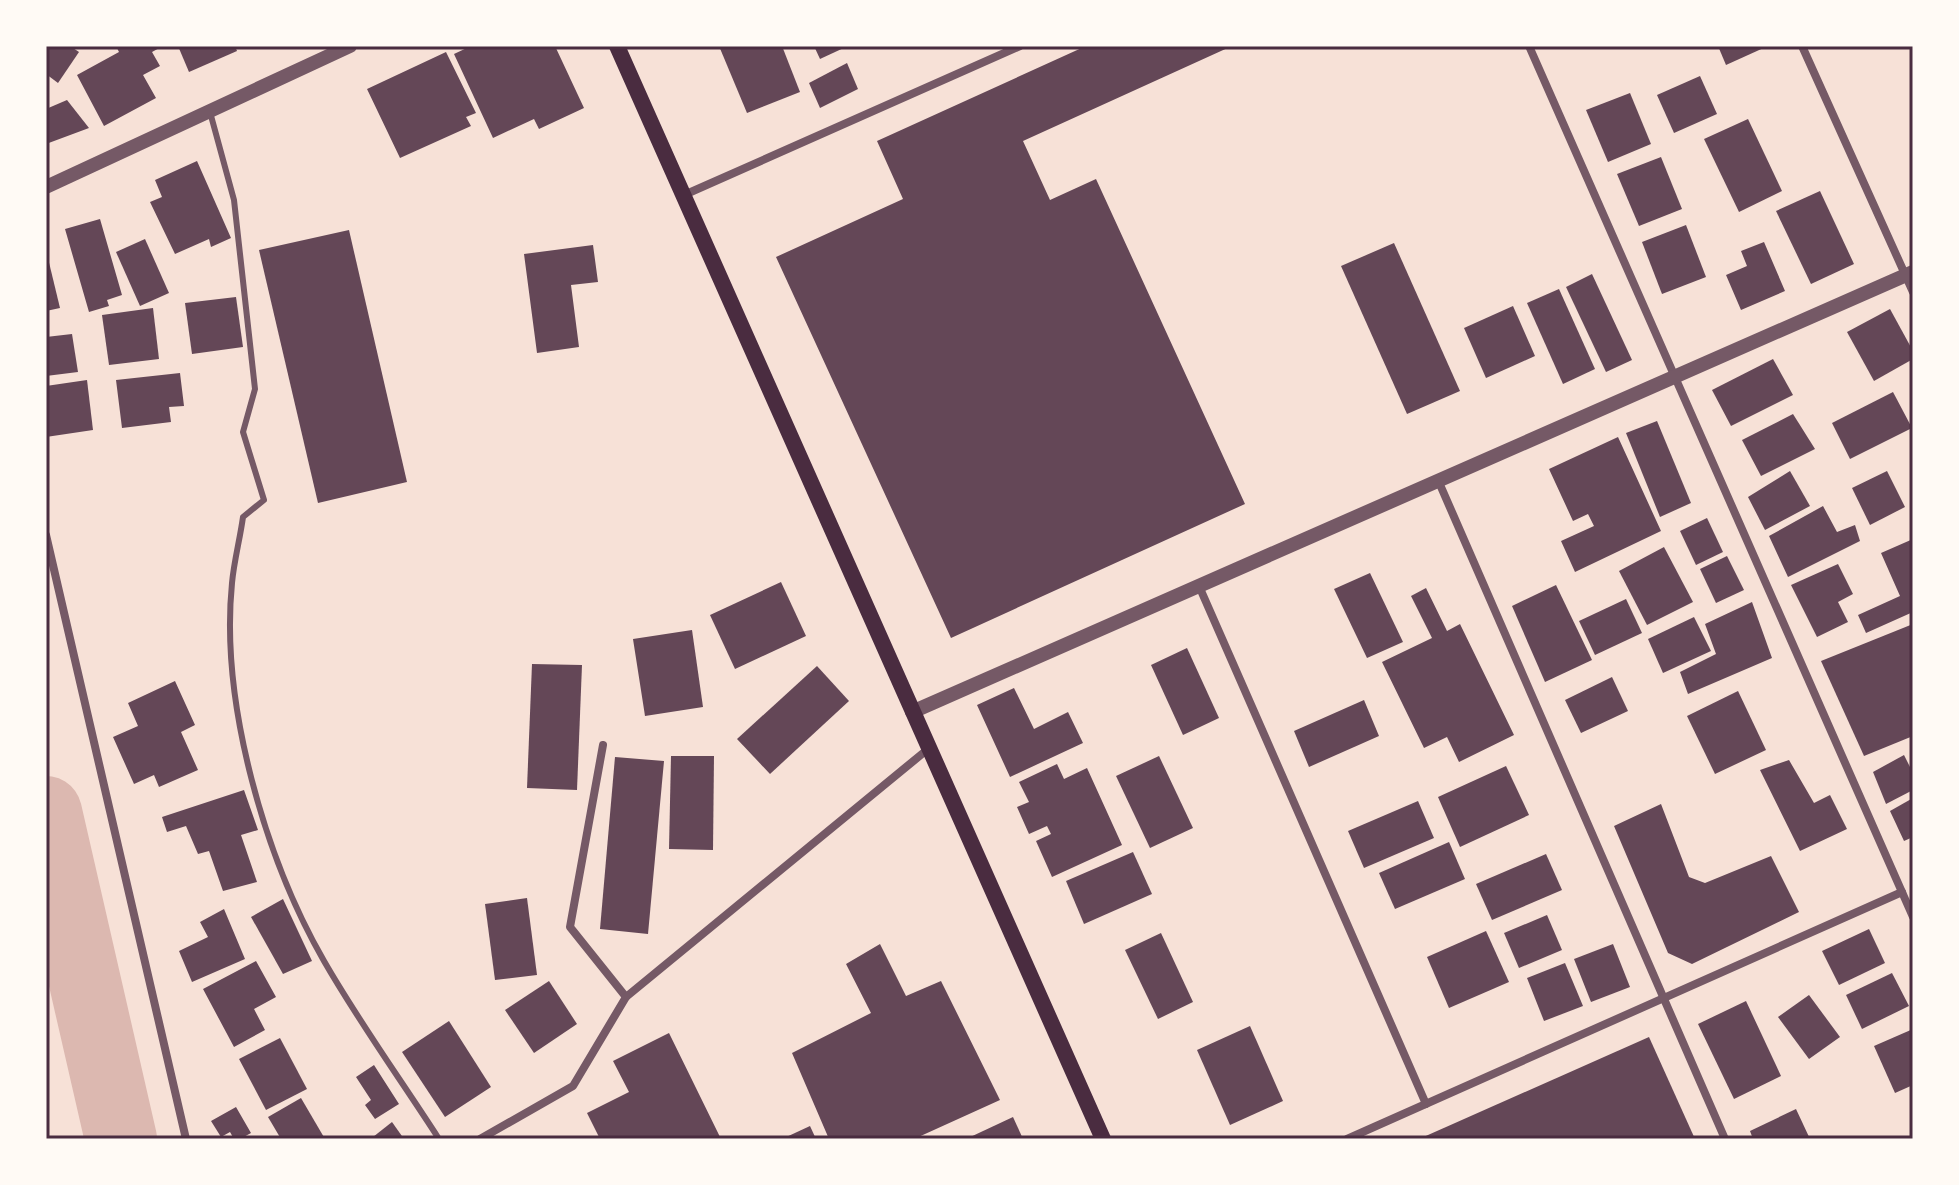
<svg xmlns="http://www.w3.org/2000/svg" width="1959" height="1185" viewBox="0 0 1959 1185" font-family="'Roboto Condensed',sans-serif">
<style>
.lines{fill:none;stroke-linecap:round;stroke-linejoin:round}
.river{stroke:#dcb8b0;stroke-width:72}
.building{fill:#644757}
.service{stroke:#755966;stroke-width:6}
.minor{stroke:#755966;stroke-width:8}
.tertiary{stroke:#755966;stroke-width:14}
.secondary{stroke:#4a2c40;stroke-width:16}
.neatline{fill:none;stroke:#4a2c40;stroke-width:3}
</style>
<rect width="100%" height="100%" fill="#f7e1d7"/>
<g class="lines">
<path class="river" d="M46,812l75,327"/>
</g>
<g class="building">
<path d="M46,46h24l9,6 -21,31 -12,-9z"/>
<path d="M116,46h47l-11,6 8,14 -17,9 13,23 -52,28 -27,-51 42,-23z"/>
<path d="M178,46h57l2,5 -48,21z"/>
<path d="M471,46h84l29,62 -45,21 -5,-10 -41,19 -39,-84z"/>
<path d="M719,46h63l18,46 -53,21z"/>
<path d="M814,46h34l-28,13z"/>
<path d="M1086,46h146l-209,95 27,59 46,-21 149,325 -294,134 -175,-381 127,-58 -26,-58z"/>
<path d="M1718,46h50l-42,19z"/>
<path d="M446,52l30,61 -10,4 5,9 -71,32 -33,-69z"/>
<path d="M847,63l11,26 -38,19 -11,-25z"/>
<path d="M1700,76l17,38 -43,19 -17,-38z"/>
<path d="M1630,93l21,51 -43,18 -22,-52z"/>
<path d="M67,100l22,28 -43,16v-35z"/>
<path d="M1748,119l34,72 -43,21 -35,-73z"/>
<path d="M1661,157l21,52 -43,17 -22,-52z"/>
<path d="M197,161l34,77 -20,9 -2,-8 -34,15 -25,-52 12,-5 -7,-17z"/>
<path d="M1820,191l34,73 -43,20 -35,-73z"/>
<path d="M100,219l22,76 -15,5 2,6 -20,6 -24,-83z"/>
<path d="M1686,225l20,52 -44,17 -20,-52z"/>
<path d="M349,230l58,252 -89,21 -59,-253z"/>
<path d="M145,239l24,54 -29,13 -24,-54z"/>
<path d="M1764,242l21,49 -44,19 -15,-35 21,-9 -6,-15z"/>
<path d="M1394,243l66,148 -53,23 -66,-148z"/>
<path d="M593,245l5,37 -27,3 8,62 -42,6 -13,-99z"/>
<path d="M46,250l14,58 -14,3z"/>
<path d="M1592,274l40,86 -26,12 -40,-85z"/>
<path d="M1559,289l36,80 -32,15 -36,-81z"/>
<path d="M236,297l7,50 -51,7 -7,-51z"/>
<path d="M1513,306l22,50 -49,22 -22,-50z"/>
<path d="M153,308l6,51 -50,6 -7,-50z"/>
<path d="M1890,309l23,42v8l-39,22 -27,-49z"/>
<path d="M72,334l6,38 -32,4v-39z"/>
<path d="M1773,359l20,36 -62,31 -19,-36z"/>
<path d="M180,373l4,33 -15,1 2,15 -49,6 -6,-48z"/>
<path d="M87,380l6,50 -47,7v-51z"/>
<path d="M1893,392l19,36 -62,31 -18,-36z"/>
<path d="M1793,414l22,35 -54,27 -19,-36z"/>
<path d="M1657,421l34,82 -31,14 -34,-84z"/>
<path d="M1618,437l43,94 -86,41 -14,-31 33,-15 -6,-12 -15,7 -24,-52z"/>
<path d="M1790,471l20,35 -45,24 -17,-33z"/>
<path d="M1887,471l18,36 -35,18 -18,-37z"/>
<path d="M1823,506l14,26 18,-7 5,16 -72,36 -19,-41z"/>
<path d="M1707,518l16,34 -27,13 -16,-34z"/>
<path d="M1913,539v73l-47,21 -8,-18 42,-19 -19,-43z"/>
<path d="M1664,547l29,55 -46,23 -28,-54z"/>
<path d="M1727,556l17,34 -28,13 -16,-34z"/>
<path d="M1838,564l15,30 -15,8 10,20 -31,15 -26,-52z"/>
<path d="M1370,573l33,69 -36,16 -33,-69z"/>
<path d="M781,582l25,54 -71,33 -25,-54z"/>
<path d="M1556,585l36,75 -47,22 -33,-76z"/>
<path d="M1426,588l21,43 13,-7 54,111 -55,27 -12,-25 -23,11 -42,-86 50,-24 -21,-42z"/>
<path d="M1626,599l16,34 -47,22 -16,-34z"/>
<path d="M1752,602l20,56 -84,36 -8,-22 36,-18 -11,-30z"/>
<path d="M1694,617l17,34 -48,22 -15,-34z"/>
<path d="M1913,624v112l-49,20 -43,-95z"/>
<path d="M692,630l11,77 -58,9 -12,-77z"/>
<path d="M1187,648l32,70 -36,17 -32,-70z"/>
<path d="M532,664l50,1 -5,125 -50,-2z"/>
<path d="M817,666l32,35 -79,73 -33,-35z"/>
<path d="M1612,677l16,34 -47,22 -16,-33z"/>
<path d="M175,681l20,44 -14,7 17,38 -39,17 -5,-12 -20,9 -21,-47 25,-11 -10,-23z"/>
<path d="M1014,688l20,41 34,-17 15,31 -73,34 -33,-72z"/>
<path d="M1738,691l28,59 -51,24 -28,-58z"/>
<path d="M1364,700l15,36 -70,31 -15,-36z"/>
<path d="M1904,755l9,18v17l-27,14 -13,-32z"/>
<path d="M671,756h43l-1,94 -44,-1z"/>
<path d="M1159,756l34,72 -43,20 -34,-72z"/>
<path d="M615,757l49,4 -16,173 -48,-5z"/>
<path d="M1789,760l25,43 16,-8 17,34 -47,22 -40,-81z"/>
<path d="M1057,764l7,15 23,-11 35,77 -70,32 -16,-36 15,-7 -4,-8 -18,8 -12,-27 12,-5 -10,-20z"/>
<path d="M1506,766l23,49 -69,32 -22,-50z"/>
<path d="M244,790l14,40 -17,5 16,47 -34,9 -14,-40 -11,3 -12,-28 -19,6 -5,-15z"/>
<path d="M1913,798v39l-9,4 -14,-30z"/>
<path d="M1418,801l16,37 -70,30 -16,-37z"/>
<path d="M1661,804l28,73 16,6 66,-27 28,56 -107,52 -24,-11 -54,-127z"/>
<path d="M1449,842l16,37 -70,30 -16,-36z"/>
<path d="M1133,852l19,42 -68,30 -18,-43z"/>
<path d="M1546,854l16,36 -70,30 -16,-36z"/>
<path d="M527,898l10,77 -42,5 -10,-76z"/>
<path d="M283,899l29,62 -29,13 -32,-57z"/>
<path d="M224,909l21,50 -53,23 -13,-31 29,-14 -8,-15z"/>
<path d="M1547,915l15,35 -43,18 -15,-35z"/>
<path d="M1869,929l16,34 -46,22 -17,-34z"/>
<path d="M1486,931l23,51 -60,26 -22,-51z"/>
<path d="M1161,933l32,69 -35,17 -33,-69z"/>
<path d="M880,944l26,52 35,-15 59,119 -86,39h-85l-37,-86 79,-40 -25,-49z"/>
<path d="M1613,944l17,43 -39,15 -17,-43z"/>
<path d="M256,961l20,36 -22,12 11,21 -31,17 -31,-58z"/>
<path d="M1565,963l18,43 -39,15 -17,-43z"/>
<path d="M1892,973l17,33 -47,23 -16,-34z"/>
<path d="M549,981l28,43 -43,29 -29,-43z"/>
<path d="M1809,995l31,42 -31,22 -31,-42z"/>
<path d="M1746,1001l35,75 -47,23 -36,-75z"/>
<path d="M449,1021l42,66 -46,30 -43,-65z"/>
<path d="M1250,1026l33,75 -53,24 -33,-75z"/>
<path d="M1913,1029v56l-18,8 -21,-47z"/>
<path d="M669,1033l52,106h-121l-13,-26 42,-21 -16,-31z"/>
<path d="M1649,1037l46,102h-276z"/>
<path d="M280,1038l27,51 -41,21 -27,-51z"/>
<path d="M374,1065l25,39 -24,15 -10,-14 6,-5 -15,-23z"/>
<path d="M301,1098l24,41h-44l-13,-22z"/>
<path d="M236,1107l15,26 -11,6h-6l-4,-7 -9,5 -10,-16z"/>
<path d="M1796,1109l14,30h-57l-3,-8z"/>
<path d="M1013,1117l10,22h-57z"/>
<path d="M392,1122l12,17h-30l-1,-2z"/>
<path d="M810,1126l6,13h-34z"/>
</g>
<g class="lines">
<path class="service" d="M210,112l24,88 21,189 -12,43 21,68 -21,17c-3,22 -9,44 -11,66 -12,120 33,275 92,378 35,61 77,119 115,178"/>
<g class="minor">
<path d="M1529,46l384,871"/>
<path d="M1802,46l111,246"/>
<path d="M684,195l336,-149"/>
<path d="M1438,480l287,659"/>
<path d="M46,535l140,604"/>
<path d="M1199,586l227,518"/>
<path d="M603,745l-33,182 56,70"/>
<path d="M480,1139l93,-53 53,-89 302,-248"/>
<path d="M1347,1139l555,-247"/>
</g>
<g class="tertiary">
<path d="M46,187l304,-141"/>
<path d="M912,712l1001,-440"/>
</g>
<path class="secondary" d="M617,46l486,1093"/>
</g>
<rect width="1959" height="1185" fill="none" stroke="#fffaf5" stroke-width="96"/>
<rect x="48" y="48" width="1863" height="1089" class="neatline"/>
</svg>
